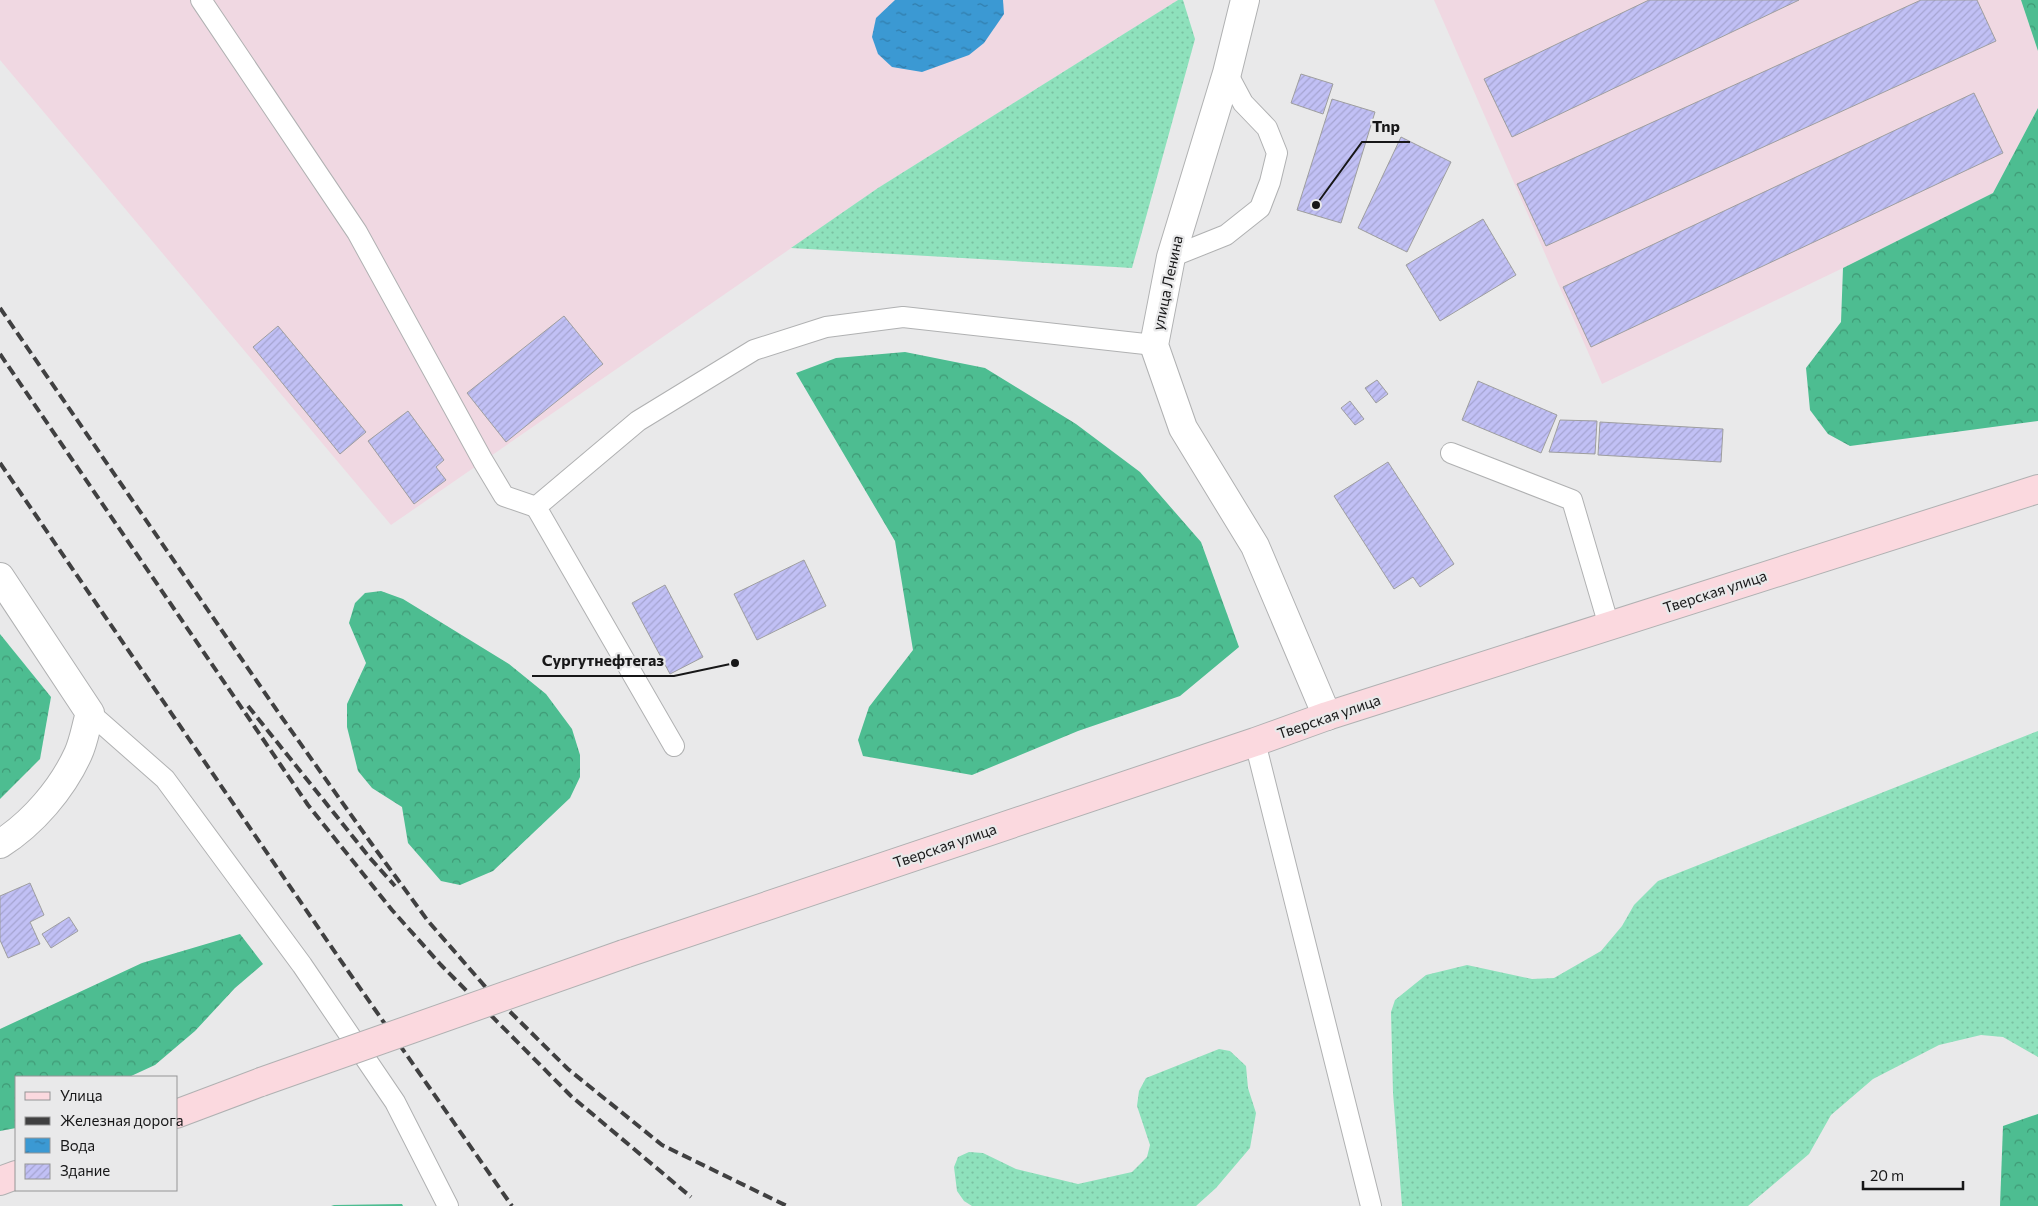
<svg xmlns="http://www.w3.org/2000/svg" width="2038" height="1206" viewBox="0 0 2038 1206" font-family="Commissioner,sans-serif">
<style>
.industrial{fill:#f0d8e2}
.grass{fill:url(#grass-dots)}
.forest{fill:url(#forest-crowns)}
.water{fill:url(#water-ripples)}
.building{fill:url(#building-hatch);stroke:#9e9e9f}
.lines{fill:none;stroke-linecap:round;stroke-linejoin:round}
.lane-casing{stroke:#b0b1b2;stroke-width:22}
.street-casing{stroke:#b0b1b2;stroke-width:30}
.secondary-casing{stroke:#b0b1b2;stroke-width:30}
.lane{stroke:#fff;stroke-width:20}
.street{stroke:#fff;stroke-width:28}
.secondary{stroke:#fbd9df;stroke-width:28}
.rail{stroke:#404041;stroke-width:4;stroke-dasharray:10 5;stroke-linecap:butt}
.secondary-bridge-casing{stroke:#b0b1b2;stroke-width:30;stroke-linecap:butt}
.secondary-bridge{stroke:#fbd9df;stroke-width:28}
.labels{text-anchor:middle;stroke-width:4.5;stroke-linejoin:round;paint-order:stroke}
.street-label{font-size:15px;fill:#171718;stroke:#e9e9ea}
.leader{fill:none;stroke:#171718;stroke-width:2}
.callout-dot{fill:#171718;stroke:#e9e9ea;stroke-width:2}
.callout-label{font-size:16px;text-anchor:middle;font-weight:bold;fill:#171718;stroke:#e9e9ea;stroke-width:4.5;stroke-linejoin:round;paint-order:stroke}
</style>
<defs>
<pattern id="grass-dots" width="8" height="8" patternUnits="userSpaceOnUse" patternTransform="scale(1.25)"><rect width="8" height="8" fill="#8ee1bc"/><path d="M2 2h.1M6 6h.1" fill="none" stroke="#7ac0a1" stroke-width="1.8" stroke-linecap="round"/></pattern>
<pattern id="forest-crowns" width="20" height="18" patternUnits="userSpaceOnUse" patternTransform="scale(1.25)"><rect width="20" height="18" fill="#4dbd91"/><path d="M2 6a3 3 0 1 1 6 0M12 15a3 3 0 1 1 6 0" fill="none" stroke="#3f9975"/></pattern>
<pattern id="water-ripples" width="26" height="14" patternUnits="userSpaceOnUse" patternTransform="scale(1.25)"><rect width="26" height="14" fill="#3b99d3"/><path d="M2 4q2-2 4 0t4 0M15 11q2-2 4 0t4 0" fill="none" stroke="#317caa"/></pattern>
<pattern id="building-hatch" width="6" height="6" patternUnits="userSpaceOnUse" patternTransform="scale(1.25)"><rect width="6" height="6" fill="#c1c0f5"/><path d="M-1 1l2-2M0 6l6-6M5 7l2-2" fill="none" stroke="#a5a4d1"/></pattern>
</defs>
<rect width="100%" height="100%" fill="#e9e9ea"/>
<g class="industrial">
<path d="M0,0h1178l-300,188 -487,337 -391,-465z"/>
<path d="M1434,0h587l17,51v57l-45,85 -150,75 -241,116z"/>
</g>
<g class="grass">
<path d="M1178,0h5l12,39 -63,229 -341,-20 87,-60z"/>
<path d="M2038,731v326l-35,-20 -22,-2 -42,10 -66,34 -42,36 -22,39 -61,52h-346l-9,-113 -2,-81 4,-12 31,-25 41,-10 65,14 22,-1 47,-27 21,-25 12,-21 24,-24z"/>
<path d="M1219,1049l11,2 16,15 2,22 8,25 -6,35 -34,40 -20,18h-224l-8,-5 -7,-10 -3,-24 4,-10 11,-5 14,1 33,16 62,15 54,-12 15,-15 3,-12 -13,-39 2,-15 7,-13z"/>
</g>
<g class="forest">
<path d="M2021,0h17v51z"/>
<path d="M2038,108v313l-188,25 -22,-12 -18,-24 -4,-42 35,-46 2,-54 150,-75z"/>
<path d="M905,352l80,16 91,56 64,48 61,70 38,105 -59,49 -102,35 -106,44 -109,-19 -5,-16 11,-33 44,-57 -18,-109 -99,-168 40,-15z"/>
<path d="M381,591l22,8 106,65 37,30 26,35 8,26v22l-10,21 -77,73 -33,14 -19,-4 -33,-38 -6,-36 -30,-19 -14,-17 -11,-44v-23l19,-41 -17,-40 6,-20 10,-10z"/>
<path d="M0,634l51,63 -11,62 -40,40z"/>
<path d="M240,934l23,30 -28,24 -40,43 -40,34 -26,12h-113v51l-16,3v-102l142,-66z"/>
<path d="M2038,1114v92h-38l3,-80z"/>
<path d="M402,1204l1,2h-72l3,-1z"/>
</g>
<path class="water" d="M895,0h108l1,14 -20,29 -15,12 -47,17 -30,-5 -14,-13 -6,-17 4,-19z"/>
<g class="building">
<path d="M1649,0h150l-287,137 -28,-58z"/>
<path d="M1921,0h56l19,41 -450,205 -29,-62z"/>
<path d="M1301,74l32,10 -10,30 -32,-11z"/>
<path d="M1974,93l29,60 -412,194 -28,-60z"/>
<path d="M1332,99l43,13 -34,111 -44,-13z"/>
<path d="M1401,137l50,25 -44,90 -49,-24z"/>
<path d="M1483,219l33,56 -76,46 -34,-56z"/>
<path d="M564,316l39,48 -97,78 -39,-49z"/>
<path d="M278,326l88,106 -26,22 -87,-107z"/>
<path d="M1377,380l11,14 -12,9 -11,-15z"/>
<path d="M1478,381l79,34 -16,38 -79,-33z"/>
<path d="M1350,401l14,18 -9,6 -14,-17z"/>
<path d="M408,411l36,49 -8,7 10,13 -32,24 -46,-63z"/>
<path d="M1560,420l37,1 -2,33 -46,-2z"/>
<path d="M1600,422l123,7 -2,33 -123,-7z"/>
<path d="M1388,462l66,102 -34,23 -7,-10 -19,12 -60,-93z"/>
<path d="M804,560l22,46 -69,34 -23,-46z"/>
<path d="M665,585l38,72 -33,17 -38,-71z"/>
<path d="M30,883l14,32 -14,7 10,22 -32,14 -8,-18v-44z"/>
<path d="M69,917l9,14 -27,17 -9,-14z"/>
</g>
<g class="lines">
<defs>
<g id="lane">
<path d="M201,0l156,232 126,229 21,35 32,11"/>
<path d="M1171,257l55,-22 34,-27 10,-26 7,-29 -10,-25 -24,-25 -16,-30"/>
<path d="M1451,453l121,47 37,126"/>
<path d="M90,713l75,66 137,186 93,137 53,104"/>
<path d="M1255,742l116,464"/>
<path d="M674,746l-138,-239 102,-86 116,-71 72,-23 77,-10 251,28"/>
</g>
<g id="street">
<path d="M1245,0l-18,73 -56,184 -17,88 29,83 72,118 72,170"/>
<path d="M0,577l90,136c-4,13 -6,28 -12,41 -16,35 -45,69 -78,90"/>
</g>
<g id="secondary">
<path d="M624,954l631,-212 72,-26 711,-227"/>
<path d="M176,1114l85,-32"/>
<path d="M0,1181l16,-6"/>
</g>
</defs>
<use href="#lane" class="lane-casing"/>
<use href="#street" class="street-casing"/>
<use href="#secondary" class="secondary-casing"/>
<use href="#lane" class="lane"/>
<use href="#street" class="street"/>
<use href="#secondary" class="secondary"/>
<g class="rail">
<path d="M0,308l278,404 93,131 57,78 61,70 79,78 94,76 125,61"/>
<path d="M0,354l308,451 84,105 49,55 130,131 120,101"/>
<path d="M0,463l339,495 173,248"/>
<path d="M248,706l122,152 25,28"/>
</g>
<defs>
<path id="secondary-bridge" d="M261,1082l363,-128"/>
</defs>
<use href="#secondary-bridge" class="secondary-bridge-casing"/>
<use href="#secondary-bridge" class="secondary-bridge"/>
</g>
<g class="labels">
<g class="street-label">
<text transform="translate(1168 283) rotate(-78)" y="5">улица Ленина</text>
<text transform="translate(1715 592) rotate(-18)" y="5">Тверская улица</text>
<text transform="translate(1329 717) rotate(-19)" y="5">Тверская улица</text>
<text transform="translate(945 846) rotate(-19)" y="5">Тверская улица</text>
</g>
</g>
<path class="leader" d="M1316 205L1362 142H1410M735 663L674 676H532"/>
<g class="callout-dot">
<circle cx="1316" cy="205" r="5"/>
<circle cx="735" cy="663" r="5"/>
</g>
<g class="callout-label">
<text x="1386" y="132">Tnp</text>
<text x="603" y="666">Сургутнефтегаз</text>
</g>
<rect x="15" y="1076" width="162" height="115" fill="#e9e9ea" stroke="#959596"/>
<rect x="25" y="1092" width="25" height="8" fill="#fbd9df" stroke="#959596"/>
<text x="60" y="1101" font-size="15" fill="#171718">Улица</text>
<rect x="25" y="1117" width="25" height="8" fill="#404041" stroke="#959596"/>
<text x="60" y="1126" font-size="15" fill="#171718">Железная дорога</text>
<rect x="25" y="1138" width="25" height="15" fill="url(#water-ripples)" stroke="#959596"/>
<text x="60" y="1151" font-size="15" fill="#171718">Вода</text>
<rect x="25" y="1164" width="25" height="15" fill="url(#building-hatch)" stroke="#959596"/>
<text x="60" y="1176" font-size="15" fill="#171718">Здание</text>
<path d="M1863 1181v8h100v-8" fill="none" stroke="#171718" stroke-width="2.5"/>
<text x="1870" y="1181" font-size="15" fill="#171718" stroke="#e9e9ea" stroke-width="4" paint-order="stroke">20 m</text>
</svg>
